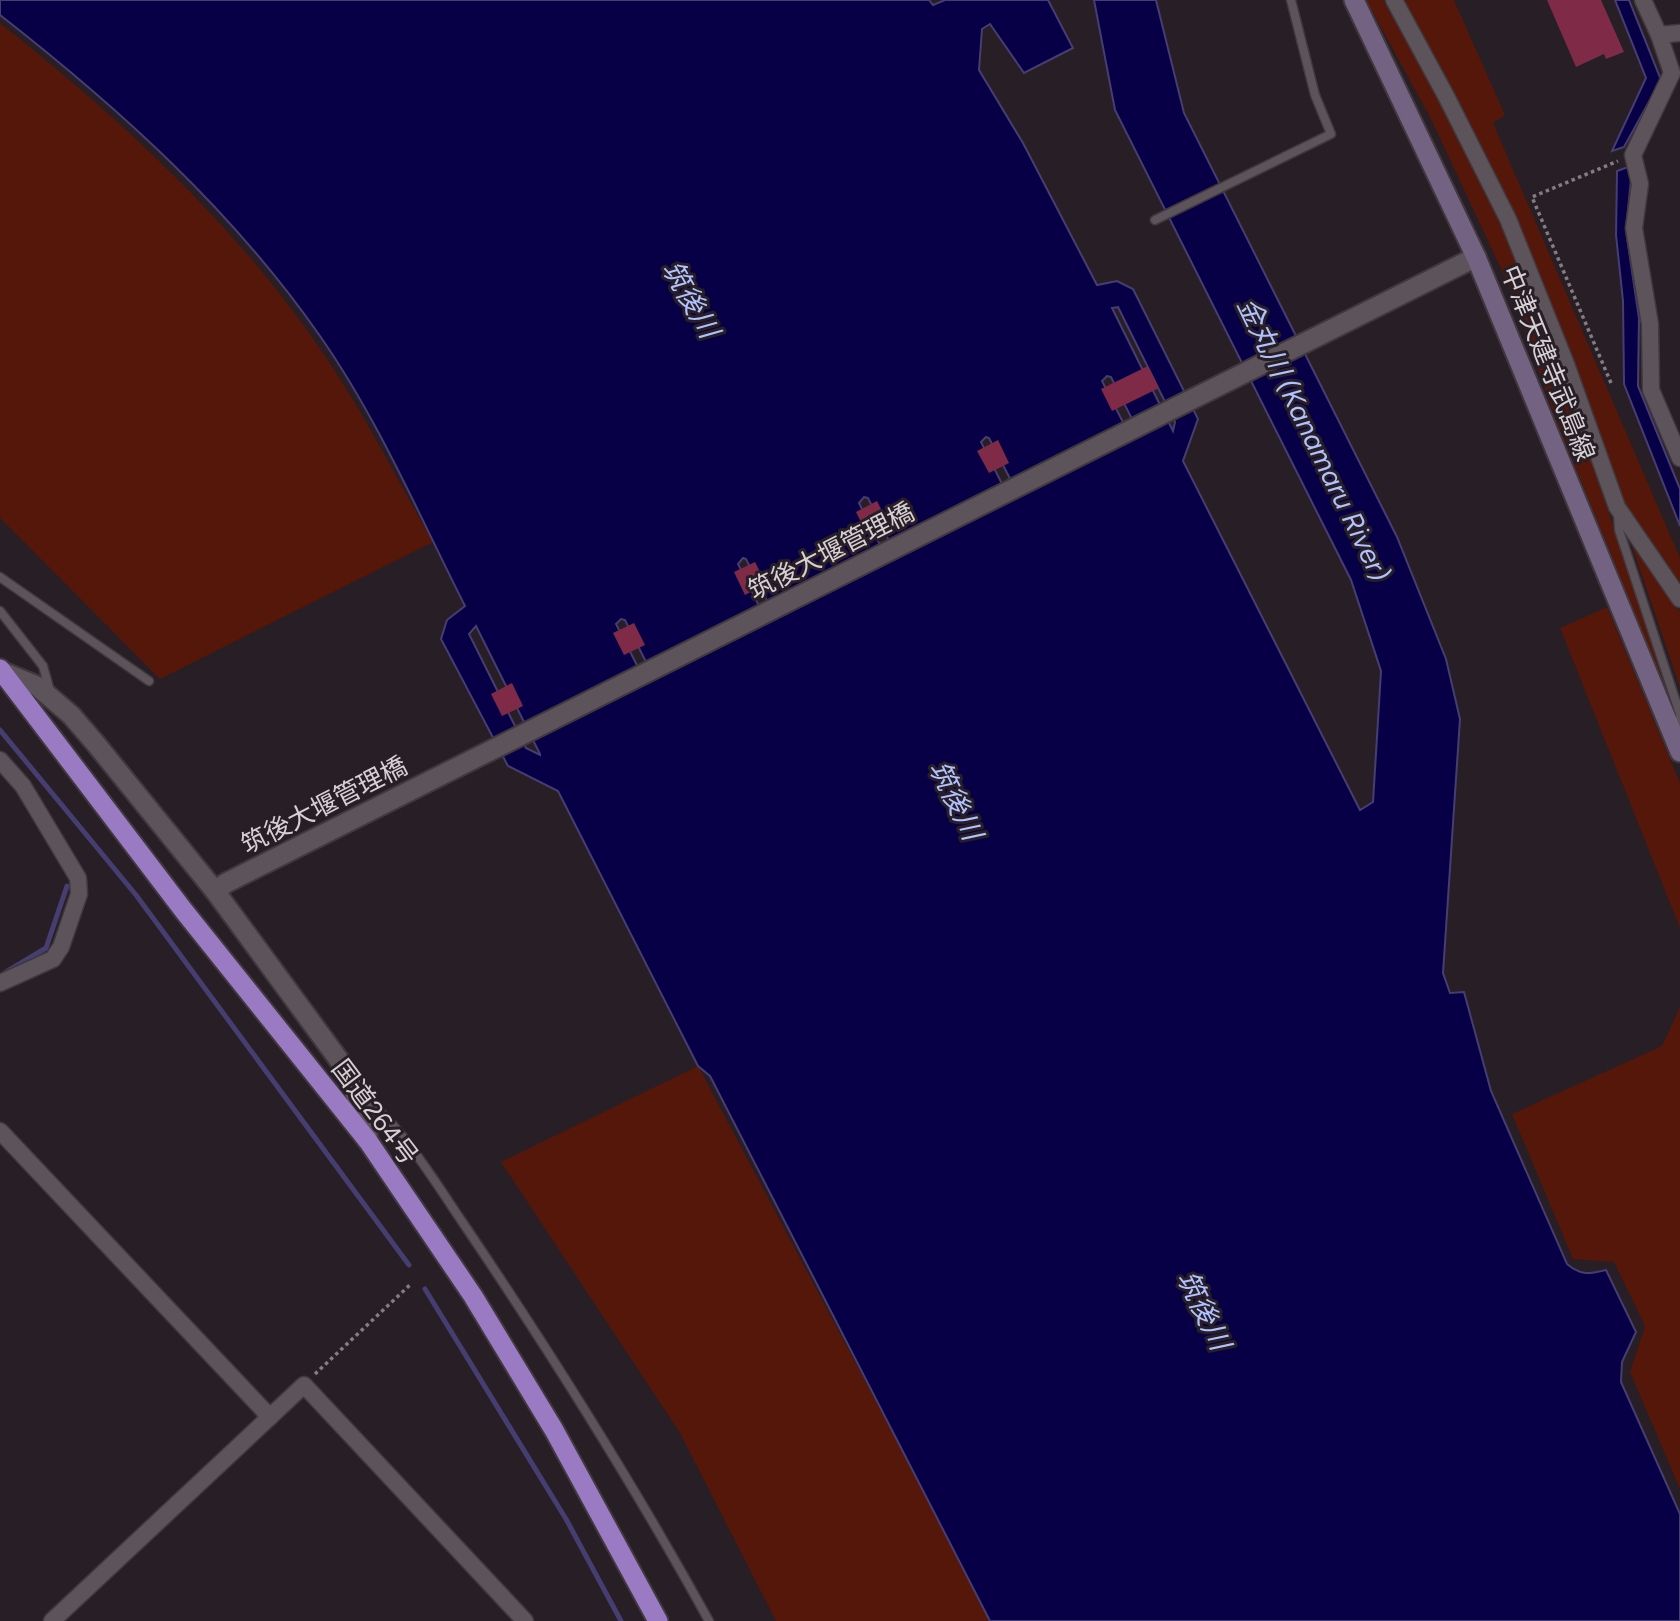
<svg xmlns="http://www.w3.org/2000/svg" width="1680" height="1621" viewBox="0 0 1680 1621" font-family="Figtree,'Noto Sans JP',sans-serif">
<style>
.green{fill:#551709}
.water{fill:#080046;stroke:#463e71;stroke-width:2;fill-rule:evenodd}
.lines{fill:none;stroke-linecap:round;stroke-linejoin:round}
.stream{stroke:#463e71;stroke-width:5}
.building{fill:#7f2a46}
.service-casing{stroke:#40383e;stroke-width:11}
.minor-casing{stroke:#40383e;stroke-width:19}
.tertiary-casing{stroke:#40383e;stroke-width:23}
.secondary-casing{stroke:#40383e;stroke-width:23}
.trunk-casing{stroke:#40383e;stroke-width:23}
.path{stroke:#837c82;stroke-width:3.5;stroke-dasharray:3.5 3.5;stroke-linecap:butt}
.service{stroke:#5d535b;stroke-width:8}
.minor{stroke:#5d535b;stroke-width:16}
.tertiary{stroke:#5d535b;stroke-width:19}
.secondary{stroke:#746282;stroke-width:19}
.trunk{stroke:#9a7ac3;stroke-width:19}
.labels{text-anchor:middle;stroke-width:6;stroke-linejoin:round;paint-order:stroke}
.street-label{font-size:26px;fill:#d6d0d4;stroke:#271e26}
.water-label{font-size:28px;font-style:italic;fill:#b0c1ff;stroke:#271e26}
</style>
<rect width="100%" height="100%" fill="#271e26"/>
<g class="green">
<path d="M1366,0h17l59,104 62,125 56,135 111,337 -118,-289 -43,-124 -79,-169z"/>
<path d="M1402,0h52l51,115 -12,8 187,435v31l-52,-78 -115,-298 -61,-124z"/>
<path d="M0,23c117,93 228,194 314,317 45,63 80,134 119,202l-273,137 -160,-161z"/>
<path d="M1629,537l51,75v75z"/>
<path d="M1607,607l73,176v145l-120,-300z"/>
<path d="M1680,1007v482l-50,-117 15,-46 -31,-64 -41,-3 -61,-145 150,-68z"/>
<path d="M698,1066l225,424 67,131h-214l-96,-188 -179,-271z"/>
</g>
<g class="water">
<path d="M0,0h929l4,5 12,-5h103l25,48 -49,25 -34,-49 -8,5 -3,41 44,73 74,142 20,-4 16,8 65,130 -15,42 177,349 13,-8 8,-131 -30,-91 -236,-470 -21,-110h62l28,113 213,424 49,122 14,60 -17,254 7,20 14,-1 27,99 76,173c14,12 23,10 39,6l30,62 -14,30 -1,20 59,132v107h-690l-280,-545 -12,-10 -140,-275 -50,-25 -67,-127 6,-19 18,-14c-46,-91 -87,-187 -145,-270 -87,-125 -201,-228 -320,-321zM1118,307l57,115 -2,9 -61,-123zM1107,376l4,1 28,56 -5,6 -3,-1 -29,-57zM986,437l3,1 29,56 -9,4 -28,-56zM864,497l4,1 28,57 -9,4 -28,-56zM743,558l3,1 29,57 -9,4 -28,-56zM621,619l4,1 28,56 -8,5 -29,-57zM476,626l64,128v1l-14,-7 -57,-114z"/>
<path d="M1615,0h14l32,80 -37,67 -12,4 34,-73z"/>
<path d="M1628,167l3,12 -5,52 13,87 -1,68 42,103v37l-56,-142 -1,-83 -7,-66 1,-64z"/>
</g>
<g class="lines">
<g class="stream">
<path d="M0,730l136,165 273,370"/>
<path d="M6,972l40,-24 21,-62"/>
<path d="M425,1289l141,230 55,102"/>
</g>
</g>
<g class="building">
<path d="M1547,0h54l23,52 -18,7 -2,-5 -28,13z"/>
<path d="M1148,366l11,22 -47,23 -11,-22z"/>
<path d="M998,440l11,23 -20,10 -12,-22z"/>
<path d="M877,501l11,22 -21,11 -11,-22z"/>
<path d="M755,562l11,22 -21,11 -11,-23z"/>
<path d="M634,623l11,22 -21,10 -11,-22z"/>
<path d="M512,683l11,23 -21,10 -11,-22z"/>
</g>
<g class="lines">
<defs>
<g id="service">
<path d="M1155,220l176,-86 -16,-39 -24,-95"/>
<path d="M1618,515l1,15 61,184 -3,19"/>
<path d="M0,577l149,104"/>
<path d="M0,611l43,55 7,25"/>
<path d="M361,1099c28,7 82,95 100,121 88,130 172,263 248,401"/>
</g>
<g id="minor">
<path d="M1394,0l52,96 62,123 58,145 51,143 63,92"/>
<path d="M1643,0l16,35"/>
<path d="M1680,33l-21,2 13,38 -39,82 7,29 -6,44 16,96 1,66 29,68"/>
<path d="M0,760l23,26 55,92 1,16 -18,53 -8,12 -53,24"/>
<path d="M0,1131l270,286"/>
<path d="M52,1621l252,-236 221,236"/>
</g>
<g id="tertiary">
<path d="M3,672l34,14 34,29 25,29 119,147 124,169c14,26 26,51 29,81"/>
<path d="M215,891l11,-8 1250,-626"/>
</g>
<path id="secondary" d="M1354,0l122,257 204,495"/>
<path id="trunk" d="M0,669l184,242 184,230 105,155 81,134 104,191"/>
</defs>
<use href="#service" class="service-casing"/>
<use href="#minor" class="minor-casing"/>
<use href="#tertiary" class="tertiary-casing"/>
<use href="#secondary" class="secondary-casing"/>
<use href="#trunk" class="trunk-casing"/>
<g class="path">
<path d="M1611,383l-79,-186 86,-36"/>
<path d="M315,1374l97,-91"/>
</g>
<use href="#service" class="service"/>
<use href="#minor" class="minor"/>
<use href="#tertiary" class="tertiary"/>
<use href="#secondary" class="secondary"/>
<use href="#trunk" class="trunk"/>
</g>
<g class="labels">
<g class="street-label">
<text transform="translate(1548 363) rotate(68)" y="9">中津天建寺武島線</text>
<text transform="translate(831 551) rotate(-27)" y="9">筑後大堰管理橋</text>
<text transform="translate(324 805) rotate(-27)" y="9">筑後大堰管理橋</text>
<text transform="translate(375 1112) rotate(53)" y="9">国道264号</text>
</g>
<g class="water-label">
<text transform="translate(691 299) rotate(60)" y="10">筑後川</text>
<text transform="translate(1314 439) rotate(64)" y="10">金丸川 (Kanamaru River)</text>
<text transform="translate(956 800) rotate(64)" y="10">筑後川</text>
<text transform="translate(1204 1310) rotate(64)" y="10">筑後川</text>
</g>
</g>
</svg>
